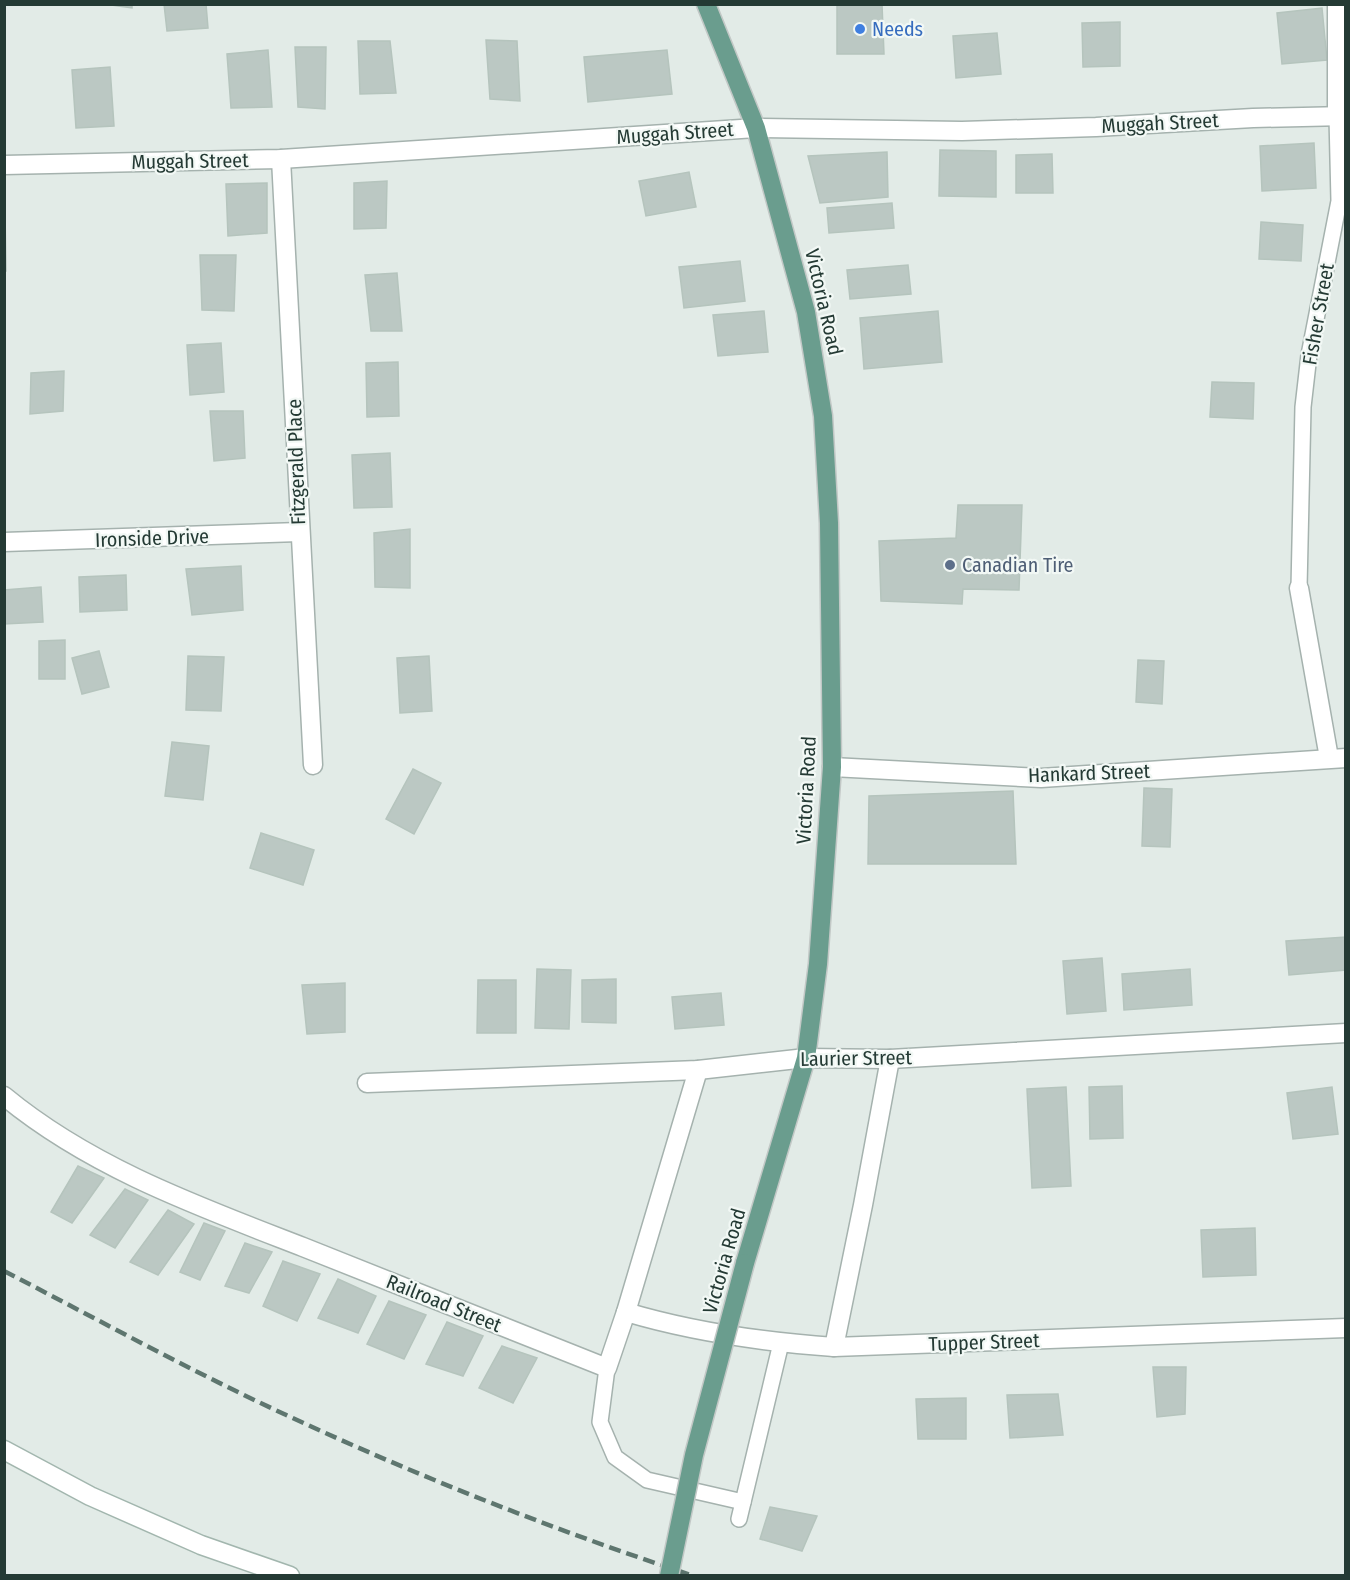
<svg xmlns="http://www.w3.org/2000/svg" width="1350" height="1580" viewBox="0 0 1350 1580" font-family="'Fira Sans Condensed',sans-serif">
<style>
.building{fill:#bbc8c3;stroke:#b5c4bd;stroke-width:1.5}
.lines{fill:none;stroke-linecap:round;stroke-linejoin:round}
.lane-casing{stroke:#a5b2ae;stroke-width:18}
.street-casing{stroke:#a5b2ae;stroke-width:21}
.secondary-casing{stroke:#a2b6ae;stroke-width:21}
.primary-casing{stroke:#c2c8c6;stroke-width:21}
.lane{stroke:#fff;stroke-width:15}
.street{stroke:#fff;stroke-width:18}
.secondary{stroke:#fff;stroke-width:18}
.primary{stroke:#6a9d8e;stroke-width:18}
.rail{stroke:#5e766f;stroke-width:4.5;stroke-dasharray:12 6;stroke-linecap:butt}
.primary-bridge-casing{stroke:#c2c8c6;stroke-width:21;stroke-linecap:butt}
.primary-bridge{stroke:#6a9d8e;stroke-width:18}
.shop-dot{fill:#3f7fe0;stroke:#f2f8f5;stroke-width:2}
.service-dot{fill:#5c6f8a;stroke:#f2f8f5;stroke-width:2}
.labels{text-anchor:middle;stroke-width:4.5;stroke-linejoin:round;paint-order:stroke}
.shop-label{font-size:20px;fill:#366cbe;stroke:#f2f8f5;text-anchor:start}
.street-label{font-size:20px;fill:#243a34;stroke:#f2f8f5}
.service-label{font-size:20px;fill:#4e5e75;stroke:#f2f8f5;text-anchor:start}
</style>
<rect width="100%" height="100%" fill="#e2ebe7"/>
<g class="building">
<path d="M104,4h28v4z"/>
<path d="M164,4h42l2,24 -41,3z"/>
<path d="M837,4h45l2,50h-47z"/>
<path d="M1322,8l5,52 -45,4 -5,-51z"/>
<path d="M1120,22v44l-37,1 -1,-44z"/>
<path d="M997,33l4,41 -45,4 -3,-42z"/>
<path d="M486,40l31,1 3,60 -30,-2z"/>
<path d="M358,41h32l6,52 -36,1z"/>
<path d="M295,47h31l-1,62 -27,-2z"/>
<path d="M268,50l4,57 -41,1 -4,-54z"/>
<path d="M667,50l5,44 -84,8 -4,-45z"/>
<path d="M110,67l4,59 -38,2 -4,-58z"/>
<path d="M1314,143l2,45 -54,3 -2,-45z"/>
<path d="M940,150l56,1v46l-57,-1z"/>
<path d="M887,152l1,45 -68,6 -12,-47z"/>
<path d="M1052,154l1,39h-37v-38z"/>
<path d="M689,172l7,35 -50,9 -7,-35z"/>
<path d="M387,181l-1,47 -32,1v-46z"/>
<path d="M267,183v50l-39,3 -2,-52z"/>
<path d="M892,203l2,25 -65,5 -2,-25z"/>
<path d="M5,212l1,59h-2v-59z"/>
<path d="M1261,222l42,3 -2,36 -42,-2z"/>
<path d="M200,255h36l-2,56 -32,-1z"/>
<path d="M740,261l5,40 -61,7 -5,-41z"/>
<path d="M908,265l3,29 -61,5 -3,-29z"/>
<path d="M397,273l5,58h-31l-6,-56z"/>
<path d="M764,311l4,41 -50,4 -5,-41z"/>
<path d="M938,311l4,51 -78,7 -4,-51z"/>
<path d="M221,343l3,49 -34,3 -3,-50z"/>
<path d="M398,362l1,54 -32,1 -1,-54z"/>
<path d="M64,371l-1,40 -33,3 1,-41z"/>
<path d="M1212,382l42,1 -1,36 -43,-2z"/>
<path d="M210,411h33l2,47 -31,3z"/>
<path d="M390,453l2,54 -38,1 -2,-53z"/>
<path d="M958,505h64l-3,85 -56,-1 -1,15 -81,-3 -2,-60 77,-3z"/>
<path d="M410,529v59l-35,-1 -1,-54z"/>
<path d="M241,566l2,44 -51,5 -6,-46z"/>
<path d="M126,575l1,35 -47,2 -1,-35z"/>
<path d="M41,587l2,35 -39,2v-34z"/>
<path d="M65,640v39h-26v-38z"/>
<path d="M99,651l10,36 -27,7 -10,-36z"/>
<path d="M188,656l36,1 -3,54 -35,-1z"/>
<path d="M429,656l3,55 -32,2 -3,-55z"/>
<path d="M1138,660l26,1 -2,43 -26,-2z"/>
<path d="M172,742l37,4 -6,54 -38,-4z"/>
<path d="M413,769l28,14 -27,51 -28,-15z"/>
<path d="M1144,788l28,1 -2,58 -28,-1z"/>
<path d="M1013,791l3,73h-148l1,-68z"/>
<path d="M261,833l53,17 -11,35 -53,-17z"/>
<path d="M1346,937v33l-57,5 -3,-34z"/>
<path d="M1102,958l4,53 -39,3 -4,-53z"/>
<path d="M537,969l34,1 -2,59 -34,-1z"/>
<path d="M1190,969l2,36 -68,5 -2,-36z"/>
<path d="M616,979v44l-34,-1v-42z"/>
<path d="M478,980h38v53h-39z"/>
<path d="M345,983v49l-38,2 -5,-49z"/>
<path d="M721,993l3,32 -49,4 -3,-32z"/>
<path d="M1122,1086l1,52 -33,1 -1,-52z"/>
<path d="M1066,1087l5,99 -39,2 -5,-99z"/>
<path d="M1332,1087l6,47 -45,5 -6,-46z"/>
<path d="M78,1166l26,12 -32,45 -21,-11z"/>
<path d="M125,1189l23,11 -33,48 -25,-13z"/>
<path d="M168,1210l26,14 -36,51 -28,-13z"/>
<path d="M204,1223l21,8 -25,49 -20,-8z"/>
<path d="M1255,1228l1,47 -53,2 -2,-47z"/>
<path d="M245,1243l27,9 -23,41 -24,-7z"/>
<path d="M283,1261l37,13 -23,47 -34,-15z"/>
<path d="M338,1279l38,17 -18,37 -40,-15z"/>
<path d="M389,1301l37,14 -22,44 -37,-15z"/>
<path d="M447,1322l36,14 -20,40 -37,-12z"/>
<path d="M502,1346l35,12 -24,45 -34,-15z"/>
<path d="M1153,1367h33l-1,47 -28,3z"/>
<path d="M1058,1394l5,41 -53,3 -3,-43z"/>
<path d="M966,1398v41h-48l-2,-40z"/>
<path d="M770,1507l47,9 -15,35 -42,-12z"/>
</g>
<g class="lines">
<defs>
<g id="lane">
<path d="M1299,588l4,-181 6,-52 30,-154 -2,-84"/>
<path d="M607,1368l-7,54 15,35 32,23 96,22"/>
<path d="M739,1519l42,-176"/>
</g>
<g id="street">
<path d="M1337,4v113"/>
<path d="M281,159l32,606"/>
<path d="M4,165l277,-6 475,-31 206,3 134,-4 157,-9 93,-2"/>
<path d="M4,542l295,-10"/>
<path d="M1299,588l30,170"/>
<path d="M832,767l209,11 305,-20"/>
<path d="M367,1083l331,-13 108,-12 84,1 456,-26"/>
<path d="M4,1096c87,72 196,111 299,151 102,41 203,81 304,121l19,-56 72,-242"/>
<path d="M626,1312c67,20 138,30 208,35l512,-19"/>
<path d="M834,1347l29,-142 27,-146"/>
</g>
<path id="secondary" d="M4,1450l86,46 111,49 89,31"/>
<path id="primary" d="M706,4l50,124 50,184 17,104 6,107 3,244 -14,197 -12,94 -61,205"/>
</defs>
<use href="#lane" class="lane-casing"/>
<use href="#street" class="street-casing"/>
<use href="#secondary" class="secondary-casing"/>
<use href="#primary" class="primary-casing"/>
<use href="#lane" class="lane"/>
<use href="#street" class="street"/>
<use href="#secondary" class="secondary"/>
<use href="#primary" class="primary"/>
<path class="rail" d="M4,1271c93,48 185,99 280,143 133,62 270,116 410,162"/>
<defs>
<path id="primary-bridge" d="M669,1576l25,-121 51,-192"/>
</defs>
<use href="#primary-bridge" class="primary-bridge-casing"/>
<use href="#primary-bridge" class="primary-bridge"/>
</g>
<circle class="shop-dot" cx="860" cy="29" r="6"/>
<circle class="service-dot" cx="950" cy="565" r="6"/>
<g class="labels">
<g class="shop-label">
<text x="872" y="36">Needs</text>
</g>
<g class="street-label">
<text transform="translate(1160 123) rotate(-3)" y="7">Muggah Street</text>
<text transform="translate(675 133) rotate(-4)" y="7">Muggah Street</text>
<text transform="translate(190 161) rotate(-1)" y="7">Muggah Street</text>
<text transform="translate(824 302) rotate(77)" y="7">Victoria Road</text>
<text transform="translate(1318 314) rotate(-80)" y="7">Fisher Street</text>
<text transform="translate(296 462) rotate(-92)" y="7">Fitzgerald Place</text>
<text transform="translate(152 538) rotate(-2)" y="7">Ironside Drive</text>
<text transform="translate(1089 773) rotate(-2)" y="7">Hankard Street</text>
<text transform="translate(806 790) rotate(-87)" y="7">Victoria Road</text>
<text transform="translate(856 1058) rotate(-1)" y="7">Laurier Street</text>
<text transform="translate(724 1261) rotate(-74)" y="7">Victoria Road</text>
<text transform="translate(444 1303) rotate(22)" y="7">Railroad Street</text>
<text transform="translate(984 1342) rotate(-2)" y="7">Tupper Street</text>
</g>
<g class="service-label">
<text x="962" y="572">Canadian Tire</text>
</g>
</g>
<rect width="1350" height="1580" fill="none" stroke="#243a34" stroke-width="12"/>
</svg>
